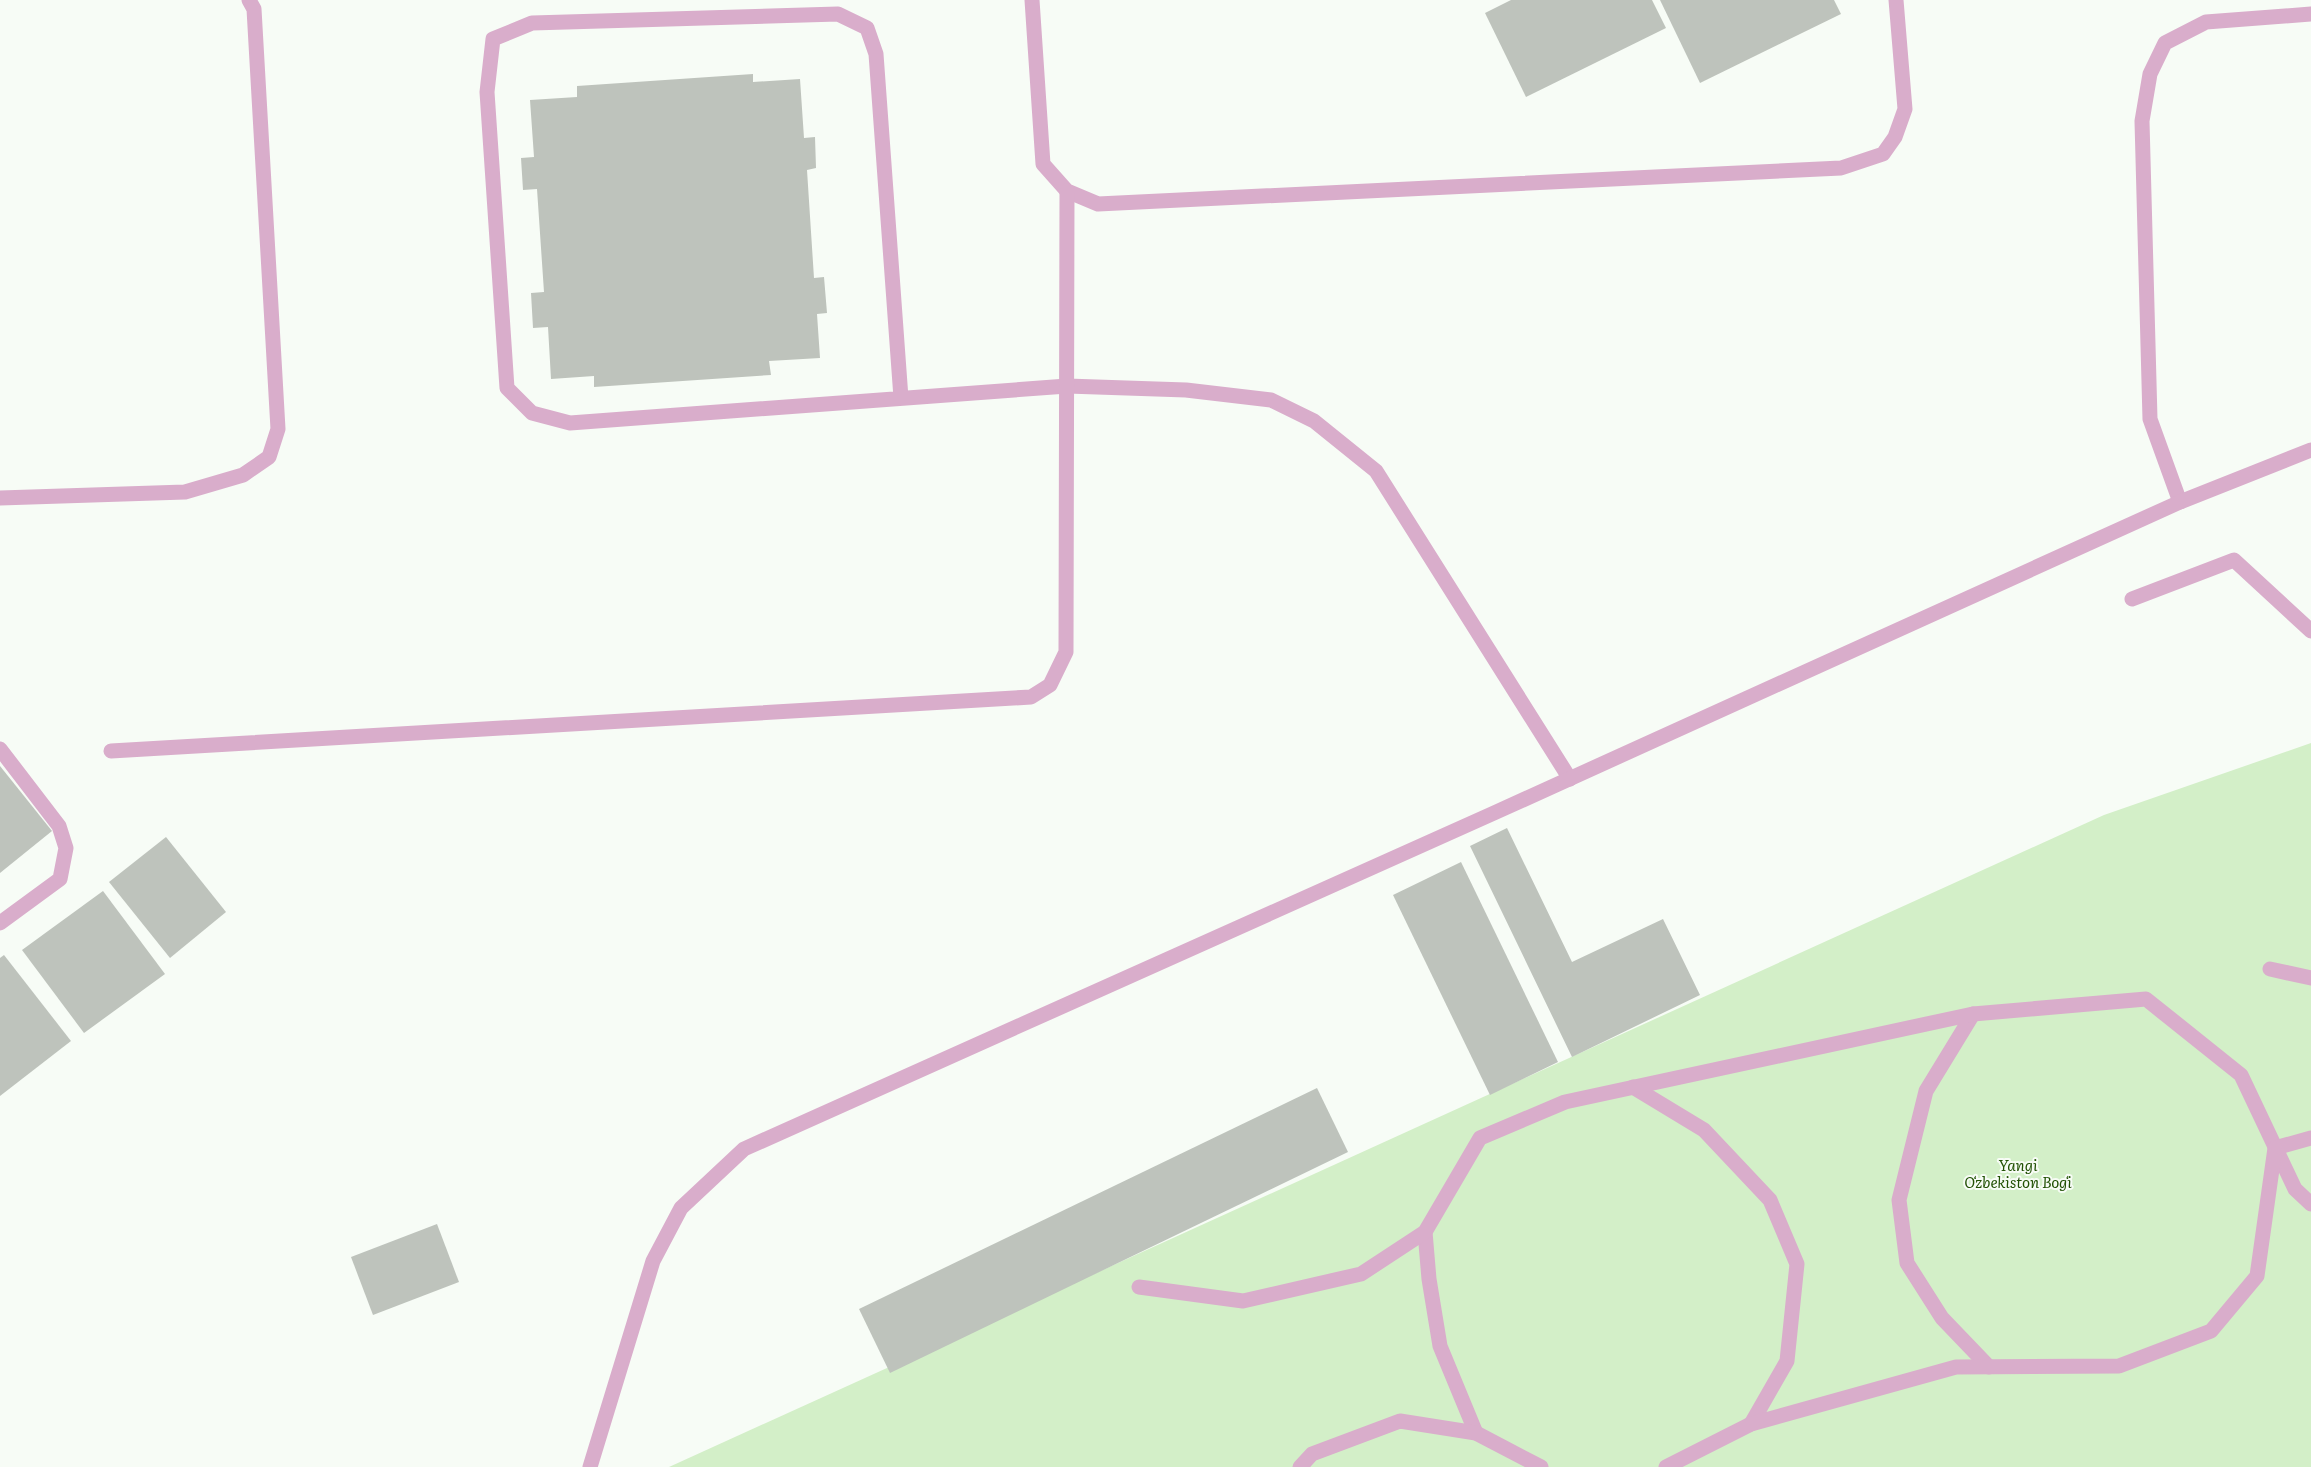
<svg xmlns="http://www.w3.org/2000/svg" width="2311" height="1467" viewBox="0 0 2311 1467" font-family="Literata,serif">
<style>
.green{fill:#d3efc8}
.building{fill:#bec3bc}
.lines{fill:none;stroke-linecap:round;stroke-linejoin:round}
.minor{stroke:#d9adcb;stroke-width:15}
.labels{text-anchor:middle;stroke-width:4;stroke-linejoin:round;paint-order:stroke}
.park-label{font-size:15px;font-style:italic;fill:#215104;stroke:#f7fcf6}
</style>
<rect width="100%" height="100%" fill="#f7fcf6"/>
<path class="green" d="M2311,743v724h-1642l1435,-652z"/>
<g class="building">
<path d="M1511,0h141l14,28 -140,69 -41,-84z"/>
<path d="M1660,0h174l7,14 -141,69z"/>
<path d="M753,74v8l47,-3 4,59 11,-1 1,31 -9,2 7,108 10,-1 3,36 -10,1 3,44 -51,3 2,14 -177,12v-11l-43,3 -3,-52 -15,1 -2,-35 13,-1 -7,-103 -14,1 -2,-32 13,-1 -4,-57 47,-3v-11z"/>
<path d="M0,766l52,65 -52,42z"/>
<path d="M1507,828l65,134 91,-43 37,76 -128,62 -102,-211z"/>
<path d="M166,837l60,75 -56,46 -61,-76z"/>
<path d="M1461,862l97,200 -68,33 -97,-200z"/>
<path d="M103,891l62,83 -81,59 -62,-83z"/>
<path d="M4,955l67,86 -71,55v-138z"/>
<path d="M1317,1088l31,64 -458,221 -31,-64z"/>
<path d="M437,1224l22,58 -86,33 -22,-58z"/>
</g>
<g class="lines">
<g class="minor">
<path d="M1032,0l11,164 24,27 31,13 743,-36 42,-14 12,-17 10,-28 -9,-109"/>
<path d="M901,398l-25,-344 -9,-26 -29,-14 -306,9 -39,16 -6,53 20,296 25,25 38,10 497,-37 119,4 85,10 43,21 62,50 194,308"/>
<path d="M0,498l185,-6 58,-17 26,-18 9,-28 -24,-420 -5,-9"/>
<path d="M2180,502l-30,-83 -8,-298 8,-47 15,-31 41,-21 105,-8"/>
<path d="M2132,599l102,-39 77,71"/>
<path d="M0,749l59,77 7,22 -6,31 -60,44"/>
<path d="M111,751l920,-54 19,-12 16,-33 1,-461"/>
<path d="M2270,969l41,9"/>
<path d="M1973,1014l-47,77 -27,109 8,63 35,55 47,49"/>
<path d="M1633,1087l71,43 66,70 27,64 -10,97 -36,63"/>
<path d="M1425,1232l4,47 11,67 36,87"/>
<path d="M1139,1287l104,14 118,-27 64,-42 55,-94 85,-36 408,-88 173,-15 95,76 54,114 16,15"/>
<path d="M590,1467l63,-206 28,-53 63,-59 750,-336 686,-311 131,-52"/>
<path d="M1300,1467l12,-13 88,-33 76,12 65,34"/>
<path d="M1666,1467l85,-43 205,-57 163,-1 92,-35 46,-55 18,-128 36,-10"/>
</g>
</g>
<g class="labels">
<g class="park-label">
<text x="2018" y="1171">Yangi<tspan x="2018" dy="17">Oʻzbekiston Bogʻi</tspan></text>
</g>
</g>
</svg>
